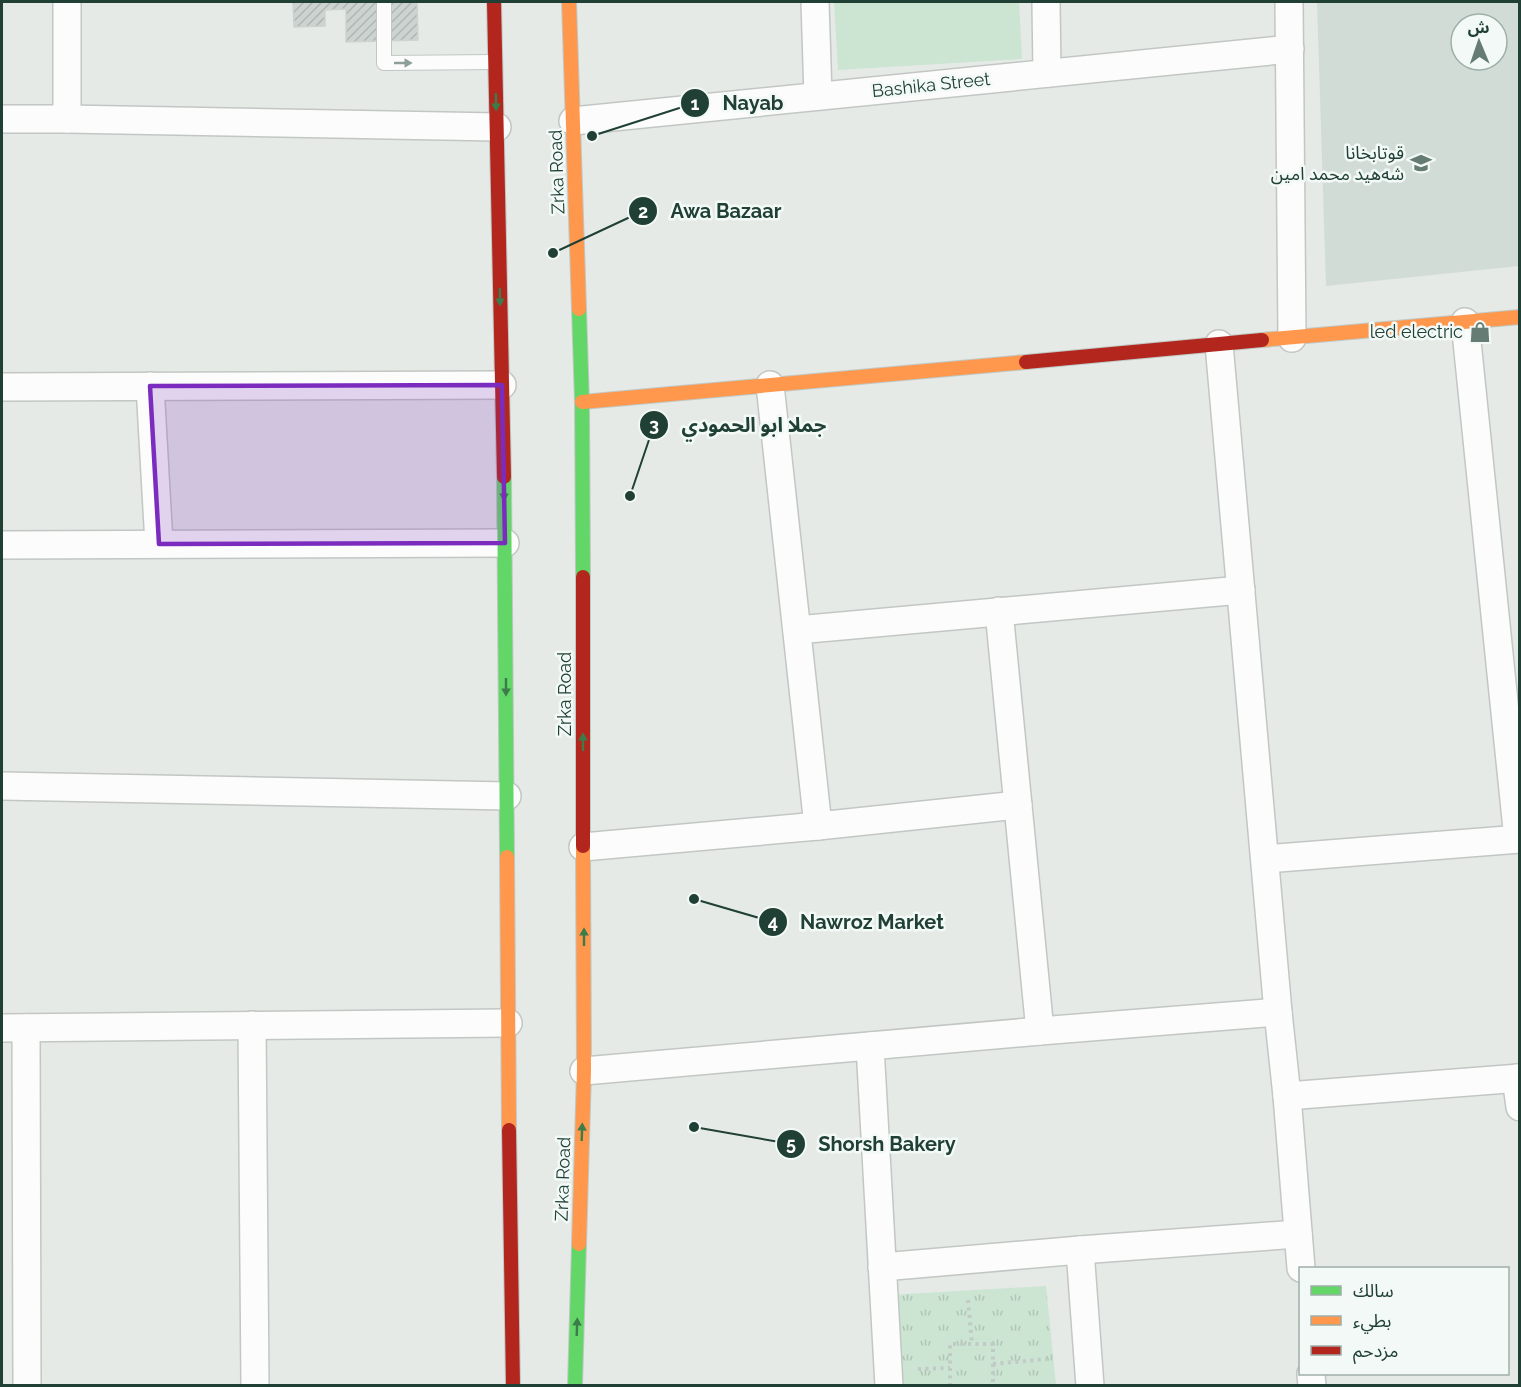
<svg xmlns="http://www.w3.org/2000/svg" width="1521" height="1387" viewBox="0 0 1521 1387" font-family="Raleway,'Noto Sans Arabic',sans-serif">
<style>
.built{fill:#d2dcd7;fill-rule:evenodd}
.green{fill:#cce4d2}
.park{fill:url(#park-tufts)}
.building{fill:url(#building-hatch);stroke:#cdd3d0;stroke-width:1.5}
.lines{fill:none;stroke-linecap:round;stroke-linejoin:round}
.lane-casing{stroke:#c2c7c4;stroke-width:16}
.street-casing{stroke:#c2c7c4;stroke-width:30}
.fast-casing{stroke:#c0c8c4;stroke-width:16}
.slow-casing{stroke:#c0c8c4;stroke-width:16}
.jam-casing{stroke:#c0c8c4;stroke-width:16}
.path{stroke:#c1cac6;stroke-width:4;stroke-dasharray:3 4.5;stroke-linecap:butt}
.lane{stroke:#fbfcfb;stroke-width:14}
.street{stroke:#fbfcfb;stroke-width:27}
.fast{stroke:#63d668;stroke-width:14}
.slow{stroke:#ff974d;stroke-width:14}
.jam{stroke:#b3261e;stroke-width:14}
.oneway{fill:#8e9e98}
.oneway2{fill:#3b7c4a}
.marked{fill:#7b2cbf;fill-opacity:0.2;stroke:#7b2cbf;stroke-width:4.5;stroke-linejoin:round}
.labels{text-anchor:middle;stroke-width:5;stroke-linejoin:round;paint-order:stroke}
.street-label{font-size:18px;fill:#204036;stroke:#f2f9f6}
.poi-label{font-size:18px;fill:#204036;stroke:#f2f9f6;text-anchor:end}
.leader{fill:none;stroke:#204036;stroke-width:2}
.callout-dot{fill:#204036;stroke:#f2f9f6;stroke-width:2}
.mark-label{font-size:18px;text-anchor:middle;font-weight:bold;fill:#fff}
.callout-label{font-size:20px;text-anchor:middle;font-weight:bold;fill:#204036;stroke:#f2f9f6;stroke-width:5;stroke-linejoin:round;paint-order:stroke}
</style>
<defs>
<pattern id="park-tufts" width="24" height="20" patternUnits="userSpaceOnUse" patternTransform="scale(1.5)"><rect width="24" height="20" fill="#cce4d2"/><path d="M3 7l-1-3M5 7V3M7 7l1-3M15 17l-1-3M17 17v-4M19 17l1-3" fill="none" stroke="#afc5b5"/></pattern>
<pattern id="building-hatch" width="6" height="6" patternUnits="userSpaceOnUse" patternTransform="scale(1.5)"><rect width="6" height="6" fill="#ccd3d0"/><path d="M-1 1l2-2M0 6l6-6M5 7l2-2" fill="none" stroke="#afb6b3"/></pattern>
</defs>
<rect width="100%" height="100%" fill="#e5eae7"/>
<path class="built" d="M1317,2h202v264l-193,20zM1461,24h36v36h-36z"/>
<path class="green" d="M834,2h185l3,57 -184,11z"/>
<path class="park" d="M1046,1286l10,99h-162l-5,-90z"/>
<path class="building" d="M293,2h124l1,38 -72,2v-33l-21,1v16l-31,1z"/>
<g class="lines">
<defs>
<path id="lane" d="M384,2v61l111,-1"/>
<g id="street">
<path d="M815,2l3,94"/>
<path d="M1046,2l1,71"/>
<path d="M1289,2l3,336"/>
<path d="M2,119h65l430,8"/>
<path d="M67,119v-117"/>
<path d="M573,121l717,-72"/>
<path d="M1465,322l53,517"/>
<path d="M1219,344l59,668 9,84 14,172"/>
<path d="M770,385l48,441"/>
<path d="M150,386l9,158"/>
<path d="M2,387l500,-2"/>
<path d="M2,545l503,-2"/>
<path d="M999,611l41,420"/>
<path d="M797,630l444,-40"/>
<path d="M2,786l505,10"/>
<path d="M583,847l235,-21 200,-21"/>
<path d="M1265,859l255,-20"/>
<path d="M252,1025l3,361"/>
<path d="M2,1028l506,-5"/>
<path d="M26,1028l1,358"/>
<path d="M870,1046l19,340"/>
<path d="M584,1071l456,-40 238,-19"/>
<path d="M1516,1078l4,29"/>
<path d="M1287,1096l233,-18"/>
<path d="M1080,1250l10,136"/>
<path d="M882,1267l198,-17 218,-16"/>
<path d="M1311,1374l1,12"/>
</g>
<g id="fast">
<path d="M579,309l3,93 1,175"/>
<path d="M504,477l3,380"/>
<path d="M575,1386l4,-142"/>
</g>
<g id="slow">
<path d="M569,2l10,307"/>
<path d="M1262,340l258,-23"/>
<path d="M582,402l444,-40"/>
<path d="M507,857l2,273"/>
<path d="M579,1244l5,-173 -1,-225"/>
</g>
<g id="jam">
<path d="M494,2l10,475"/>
<path d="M1026,362l236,-22"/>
<path d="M583,577v269"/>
<path d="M509,1130l4,256"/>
</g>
</defs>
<use href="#lane" class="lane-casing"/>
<use href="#street" class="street-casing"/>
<use href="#fast" class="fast-casing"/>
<use href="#slow" class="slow-casing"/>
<use href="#jam" class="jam-casing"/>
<g class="path">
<path d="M968,1300l4,44"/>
<path d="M993,1364l54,-5"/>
<path d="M918,1369l32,-1"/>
<path d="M950,1386v-42h43v42"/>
</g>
<use href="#lane" class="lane"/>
<use href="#street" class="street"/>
<use href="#fast" class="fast"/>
<use href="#slow" class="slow"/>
<use href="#jam" class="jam"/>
</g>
<defs><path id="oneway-solid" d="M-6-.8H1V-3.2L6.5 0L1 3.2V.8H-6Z" transform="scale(1.5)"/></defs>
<use class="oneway" href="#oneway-solid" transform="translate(403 63)"/>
<g class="oneway2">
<use href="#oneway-solid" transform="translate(496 102) rotate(89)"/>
<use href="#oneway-solid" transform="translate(500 297) rotate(89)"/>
<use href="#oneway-solid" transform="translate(504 492) rotate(89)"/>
<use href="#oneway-solid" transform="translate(506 687) rotate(90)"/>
<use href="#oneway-solid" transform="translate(583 742) rotate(-90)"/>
<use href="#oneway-solid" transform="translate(584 937) rotate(-90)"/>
<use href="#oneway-solid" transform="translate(582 1132) rotate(-88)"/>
<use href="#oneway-solid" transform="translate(577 1327) rotate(-88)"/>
</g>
<path class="marked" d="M502,385l3,158 -346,1 -9,-158z"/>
<defs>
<symbol id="school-bare" viewBox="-9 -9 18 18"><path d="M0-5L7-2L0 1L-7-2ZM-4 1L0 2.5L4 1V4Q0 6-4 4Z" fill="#657c74" stroke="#f2f9f6" stroke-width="2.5" paint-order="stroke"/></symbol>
<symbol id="shop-bare" viewBox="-9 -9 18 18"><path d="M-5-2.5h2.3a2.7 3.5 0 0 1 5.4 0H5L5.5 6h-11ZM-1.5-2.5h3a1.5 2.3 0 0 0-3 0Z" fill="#657c74" stroke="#f2f9f6" stroke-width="2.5" paint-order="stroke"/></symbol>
</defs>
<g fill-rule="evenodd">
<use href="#school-bare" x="1406" y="148" width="30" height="30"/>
<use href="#shop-bare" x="1465" y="317" width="30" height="30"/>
</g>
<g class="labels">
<g class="street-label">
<text transform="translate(931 85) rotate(-6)" y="6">Bashika Street</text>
<text transform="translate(557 172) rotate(-92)" y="6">Zrka Road</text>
<text transform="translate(565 694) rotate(-90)" y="6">Zrka Road</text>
<text transform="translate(563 1179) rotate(-88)" y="6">Zrka Road</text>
</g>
<g class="poi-label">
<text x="1404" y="159">قوتابخانا<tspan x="1404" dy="21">شەهید محمد امین</tspan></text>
<text x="1463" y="338">led electric</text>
</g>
</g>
<path class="leader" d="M592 136L695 103M553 253L643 211M630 496L654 425M694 899L773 922M694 1127L791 1144"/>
<g class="callout-dot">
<circle cx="592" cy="136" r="6"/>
<circle cx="553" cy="253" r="6"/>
<circle cx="630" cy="496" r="6"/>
<circle cx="694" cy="899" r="6"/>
<circle cx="694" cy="1127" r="6"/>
<circle cx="695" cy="103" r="15"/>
<circle cx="643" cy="211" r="15"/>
<circle cx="654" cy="425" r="15"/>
<circle cx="773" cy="922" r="15"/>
<circle cx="791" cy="1144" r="15"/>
</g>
<g class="mark-label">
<text x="695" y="110">1</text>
<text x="643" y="218">2</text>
<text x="654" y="431">3</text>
<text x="773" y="928">4</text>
<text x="791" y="1150">5</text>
</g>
<g class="callout-label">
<text x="753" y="110">Nayab</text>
<text x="726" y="218">Awa Bazaar</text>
<text x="754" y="432">جملا ابو الحمودي</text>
<text x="872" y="929">Nawroz Market</text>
<text x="887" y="1151">Shorsh Bakery</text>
</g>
<rect width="1521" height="1387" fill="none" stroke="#204036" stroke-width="6"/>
<rect x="1299" y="1267" width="210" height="108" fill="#f2f9f6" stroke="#9eafa9" stroke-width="1.5"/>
<rect x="1311" y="1286" width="30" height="9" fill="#63d668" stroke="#9eafa9" stroke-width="1.5"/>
<text x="1353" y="1297" font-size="18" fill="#204036">سالك</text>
<rect x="1311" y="1316" width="30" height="9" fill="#ff974d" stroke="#9eafa9" stroke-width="1.5"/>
<text x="1353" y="1327" font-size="18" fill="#204036">بطيء</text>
<rect x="1311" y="1346" width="30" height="9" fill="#b3261e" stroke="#9eafa9" stroke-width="1.5"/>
<text x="1353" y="1357" font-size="18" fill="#204036">مزدحم</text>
<g transform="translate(1479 42) rotate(358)"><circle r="28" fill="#f2f9f6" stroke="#9eafa9" stroke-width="1.5"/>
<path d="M0-4.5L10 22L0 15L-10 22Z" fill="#657c74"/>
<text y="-9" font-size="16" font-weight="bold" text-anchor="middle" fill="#204036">ش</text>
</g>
</svg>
